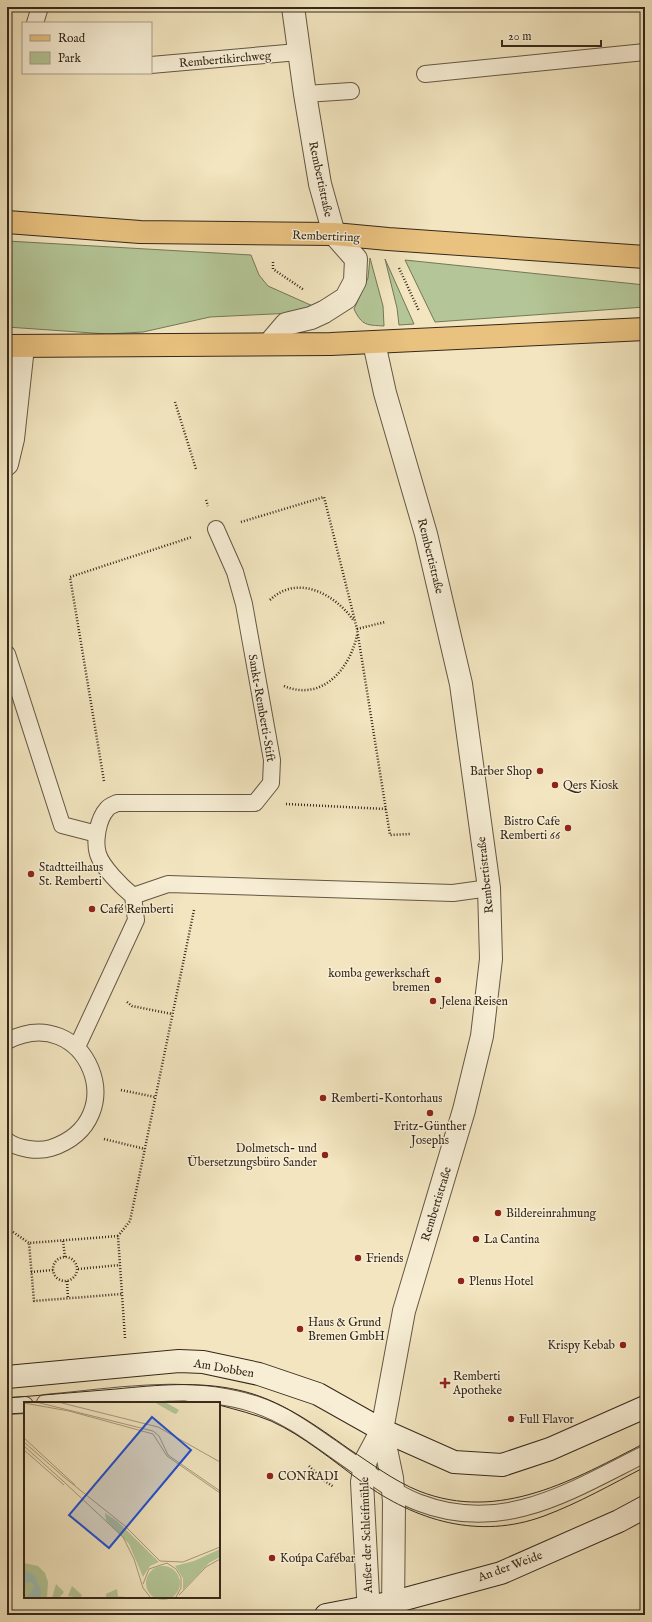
<svg xmlns="http://www.w3.org/2000/svg" width="652" height="1622" viewBox="0 0 652 1622" font-family="'IM FELL English',serif">
<style>
.green{fill:#b4c697;stroke:#747759}
.lines{fill:none;stroke-linecap:round;stroke-linejoin:round}
.service-casing{stroke:#645744;stroke-width:18}
.minor-casing{stroke:#645744;stroke-width:24}
.secondary-casing{stroke:#35281b;stroke-width:24}
.primary-casing{stroke:#35281b;stroke-width:24}
.path{stroke:#35281b;stroke-width:2.5;stroke-dasharray:1 2;stroke-linecap:butt}
.service{stroke:#f7eed5;stroke-width:16}
.minor{stroke:#f7eed5;stroke-width:22}
.secondary{stroke:#f7eed5;stroke-width:22}
.primary{stroke:#e9c280;stroke-width:22}
.tram{stroke:#35281b;stroke-width:1}
.poi-dot{fill:#8f2418;stroke:#f7eed5;stroke-width:1.5}
.labels{text-anchor:middle;stroke-width:3;stroke-linejoin:round;paint-order:stroke}
.street-label{font-size:12px;fill:#35281b;stroke:#f7eed5}
.poi-label{font-size:12px;fill:#35281b;stroke:#f7eed5;text-anchor:start}
.inset-road{fill:none;stroke:#a6997d;stroke-width:1}
.view{fill:#1d4ed8;fill-opacity:0.15;stroke:#1d4ed8;stroke-width:2}
.inset-edge{fill:none;stroke:#35281b;stroke-width:2}
</style>
<rect width="100%" height="100%" fill="#f2e5bf"/>
<filter id="stains"><feTurbulence type="fractalNoise" baseFrequency=".005" numOctaves="4"/><feColorMatrix values="0 0 0 0 .2 0 0 0 0 .09 0 0 0 0 .02 0 0 0 .5 -.17"/></filter>
<radialGradient id="worn" r=".72"><stop offset=".6" stop-color="#630" stop-opacity="0"/><stop offset="1" stop-color="#630" stop-opacity=".3"/></radialGradient>
<g class="green">
<path d="M7,241l244,14 8,20 9,11 47,21 -22,6 -83,4 -67,15 -36,2 -100,-7z"/>
<path d="M370,258l13,48 1,20c-17,-1 -22,0 -30,-17l14,-31z"/>
<path d="M385,259l29,65 -15,1 -2,-17z"/>
<path d="M405,260l240,25v22l-210,15z"/>
</g>
<g class="lines">
<defs>
<g id="service">
<path d="M35,23l5,-16"/>
<path d="M151,65l147,-13"/>
<path d="M425,74l220,-22"/>
<path d="M305,94l46,-3"/>
<path d="M7,654l55,171 35,9"/>
<path d="M133,896l35,-12 285,9 36,-5"/>
<path d="M7,1041c79,-41 129,79 44,107 -13,4 -33,1 -44,-7"/>
<path d="M77,1047l59,-127 -3,-24c-11,-9 -31,-29 -35,-42 -4,-13 0,-35 9,-45 2,-3 6,-4 10,-6h138l16,-20 1,-23 -28,-156 -9,-32 -19,-43"/>
<path d="M45,1403c69,-6 142,-20 209,1 38,12 69,39 102,61 20,13 41,30 64,38 84,32 152,-13 225,-49"/>
<path d="M7,1406l18,-1"/>
</g>
<g id="minor">
<path d="M269,344l17,-20 25,-6 13,-6 22,-14 9,-17 1,-22 -22,-25 -14,-50 -15,-90 -12,-87"/>
<path d="M7,464l6,-25 10,-92"/>
<path d="M382,1430l10,48 2,24 -1,113"/>
<path d="M369,1615l-7,-133 4,-22 16,-30 22,-119 60,-201 18,-74 9,-77 -2,-71 -28,-204 -35,-150 -41,-141 -11,-50"/>
</g>
<g id="secondary">
<path d="M7,1377l172,-16 24,1 56,12 59,20 64,36 72,32 48,3 48,-16 95,-42"/>
<path d="M326,1615l68,-13 107,-29 118,-52 26,-14"/>
</g>
<g id="primary">
<path d="M7,222l133,10 194,2 54,5 257,18"/>
<path d="M7,346l324,-2 314,-15"/>
</g>
</defs>
<use href="#service" class="service-casing"/>
<use href="#minor" class="minor-casing"/>
<use href="#secondary" class="secondary-casing"/>
<use href="#primary" class="primary-casing"/>
<g class="path">
<path d="M273,262v7l31,21"/>
<path d="M399,268l20,43"/>
<path d="M175,402l21,67"/>
<path d="M206,500l2,6"/>
<path d="M241,522l83,-25 33,132 33,206 20,-1"/>
<path d="M270,600c28,-27 66,-5 84,21"/>
<path d="M357,629l28,-7"/>
<path d="M284,686c38,16 66,-17 73,-51"/>
<path d="M104,781l-34,-204 122,-40"/>
<path d="M286,804l100,5"/>
<path d="M127,1002l5,4 40,8"/>
<path d="M121,1090l34,7"/>
<path d="M104,1139l41,10"/>
<path d="M7,1232h6l16,11"/>
<path d="M118,1236l-89,7 5,58 88,-7"/>
<path d="M63,1241l2,16"/>
<circle cx="65" cy="1269" r="12"/>
<path d="M78,1269l42,-4"/>
<path d="M31,1272l22,-2"/>
<path d="M67,1281l1,17"/>
<path d="M125,1338l-7,-102 12,-15 64,-311"/>
<path d="M309,1466l14,14 11,7"/>
</g>
<use href="#service" class="service"/>
<use href="#minor" class="minor"/>
<use href="#secondary" class="secondary"/>
<use href="#primary" class="primary"/>
<g class="tram">
<path d="M7,1398c36,-3 73,-6 109,-9 41,-4 82,-8 122,1 42,9 77,35 111,59 23,15 45,32 70,42 81,32 156,-12 226,-48"/>
<path d="M133,1403l51,-2 17,2"/>
<path d="M219,1405c18,5 35,9 52,16 33,15 62,40 91,61 54,39 117,58 182,34 35,-13 68,-32 101,-49"/>
<path d="M7,1414l18,-1"/>
</g>
</g>
<g class="poi-dot">
<circle cx="540" cy="771" r="4"/>
<circle cx="555" cy="785" r="4"/>
<circle cx="568" cy="828" r="4"/>
<circle cx="31" cy="874" r="4"/>
<circle cx="92" cy="909" r="4"/>
<circle cx="438" cy="980" r="4"/>
<circle cx="433" cy="1001" r="4"/>
<circle cx="323" cy="1098" r="4"/>
<circle cx="430" cy="1113" r="4"/>
<circle cx="325" cy="1155" r="4"/>
<circle cx="498" cy="1213" r="4"/>
<circle cx="476" cy="1239" r="4"/>
<circle cx="358" cy="1258" r="4"/>
<circle cx="461" cy="1281" r="4"/>
<circle cx="300" cy="1329" r="4"/>
<circle cx="623" cy="1345" r="4"/>
<path d="M443 1377h4v4h4v4h-4v4h-4v-4h-4v-4h4z"/>
<circle cx="511" cy="1419" r="4"/>
<circle cx="270" cy="1476" r="4"/>
<circle cx="272" cy="1558" r="4"/>
</g>
<g class="labels">
<g class="street-label">
<text transform="translate(225 59) rotate(-5)" y="4">Rembertikirchweg</text>
<text transform="translate(321 179) rotate(78)" y="4">Rembertistraße</text>
<text transform="translate(326 236) rotate(2)" y="4">Rembertiring</text>
<text transform="translate(431 556) rotate(76)" y="4">Rembertistraße</text>
<text transform="translate(262 708) rotate(80)" y="4">Sankt-Remberti-Stift</text>
<text transform="translate(485 875) rotate(-96)" y="4">Rembertistraße</text>
<text transform="translate(436 1204) rotate(-73)" y="4">Rembertistraße</text>
<text transform="translate(224 1368) rotate(10)" y="4">Am Dobben</text>
<text transform="translate(366 1535) rotate(-92)" y="4">Außer der Schleifmühle</text>
<text transform="translate(510 1566) rotate(-20)" y="4">An der Weide</text>
</g>
<g class="poi-label">
<text x="532" y="775" text-anchor="end">Barber Shop</text>
<text x="563" y="789">Qers Kiosk</text>
<text x="560" y="825" text-anchor="end">Bistro Cafe<tspan x="560" dy="14">Remberti 66</tspan></text>
<text x="39" y="871">Stadtteilhaus<tspan x="39" dy="14">St. Remberti</tspan></text>
<text x="100" y="913">Café Remberti</text>
<text x="430" y="977" text-anchor="end">komba gewerkschaft<tspan x="430" dy="14">bremen</tspan></text>
<text x="441" y="1005">Jelena Reisen</text>
<text x="331" y="1102">Remberti-Kontorhaus</text>
<text x="430" y="1130" text-anchor="middle">Fritz-Günther<tspan x="430" dy="14">Josephs</tspan></text>
<text x="317" y="1152" text-anchor="end">Dolmetsch- und<tspan x="317" dy="14">Übersetzungsbüro Sander</tspan></text>
<text x="506" y="1217">Bildereinrahmung</text>
<text x="484" y="1243">La Cantina</text>
<text x="366" y="1262">Friends</text>
<text x="469" y="1285">Plenus Hotel</text>
<text x="308" y="1326">Haus &amp; Grund<tspan x="308" dy="14">Bremen GmbH</tspan></text>
<text x="615" y="1349" text-anchor="end">Krispy Kebab</text>
<text x="453" y="1380">Remberti<tspan x="453" dy="14">Apotheke</tspan></text>
<text x="519" y="1423">Full Flavor</text>
<text x="278" y="1480">CONRADI</text>
<text x="280" y="1562">Koúpa Cafébar</text>
</g>
</g>
<g transform="translate(24 1402)">
<rect width="196" height="196" fill="#f2e5bf"/>
<path d="M130,0h11l14,8 -3,4 -3,-1zM81,111l12,8 42,41 -9,4 -7,11 -14,-33 -23,-24zM196,147v8l-11,6 -26,27v-12l-8,-12 19,-5zM0,161l14,3 7,7 3,9 -1,16h-23zM122 181a17 17 0 1 1 34 0a17 17 0 1 1-34 0ZM32,182l8,8 -5,6h-7zM48,184l10,9 -2,3 -12,-2zM93,187l1,7h8l-20,2v-4z" fill="#b4c697"/>
<path d="M0,168l11,6 6,15 -1,7h-14l9,-11 -3,-5 -8,1z" fill="#9cbfb6"/>
<path class="inset-road" d="M12,0l117,29 6,5 9,19 52,36M34,0l100,25 62,35M0,1l45,8 84,23 14,22 53,37M0,36l51,47M0,40l41,36M0,44l39,35M0,48l40,35M41,76l60,48 35,35 23,1 37,-15M39,79l60,56 11,22 9,29 8,10M119,182l6,-15 18,-6 9,6 5,8v11l-5,9M155,193l27,-28 14,-8"/>
<path class="view" d="M128,15l39,33 -82,98 -40,-33z"/>
<rect width="196" height="196" class="inset-edge"/>
</g>
<rect width="652" height="1622" fill="none" stroke="#f2e5bf" stroke-width="24"/>
<rect x="8" y="8" width="636" height="1606" fill="none" stroke="#35281b" stroke-width="2"/>
<rect x="12" y="12" width="628" height="1598" fill="none" stroke="#35281b"/>
<rect x="22" y="22" width="130" height="52" fill="#f7eed5" stroke="#a99f8b"/>
<rect x="30" y="35" width="20" height="6" fill="#e9c280" stroke="#a99f8b"/>
<text x="58" y="42" font-size="12" fill="#35281b">Road</text>
<rect x="30" y="52" width="20" height="12" fill="#b4c697" stroke="#a99f8b"/>
<text x="58" y="62" font-size="12" fill="#35281b">Park</text>
<path d="M502 40v6h99v-6" fill="none" stroke="#35281b" stroke-width="2"/>
<text x="508" y="40" font-size="12" fill="#35281b" stroke="#f7eed5" stroke-width="3" paint-order="stroke">20 m</text>
<rect width="100%" height="100%" filter="url(#stains)"/>
<rect width="100%" height="100%" fill="url(#worn)"/>
</svg>
